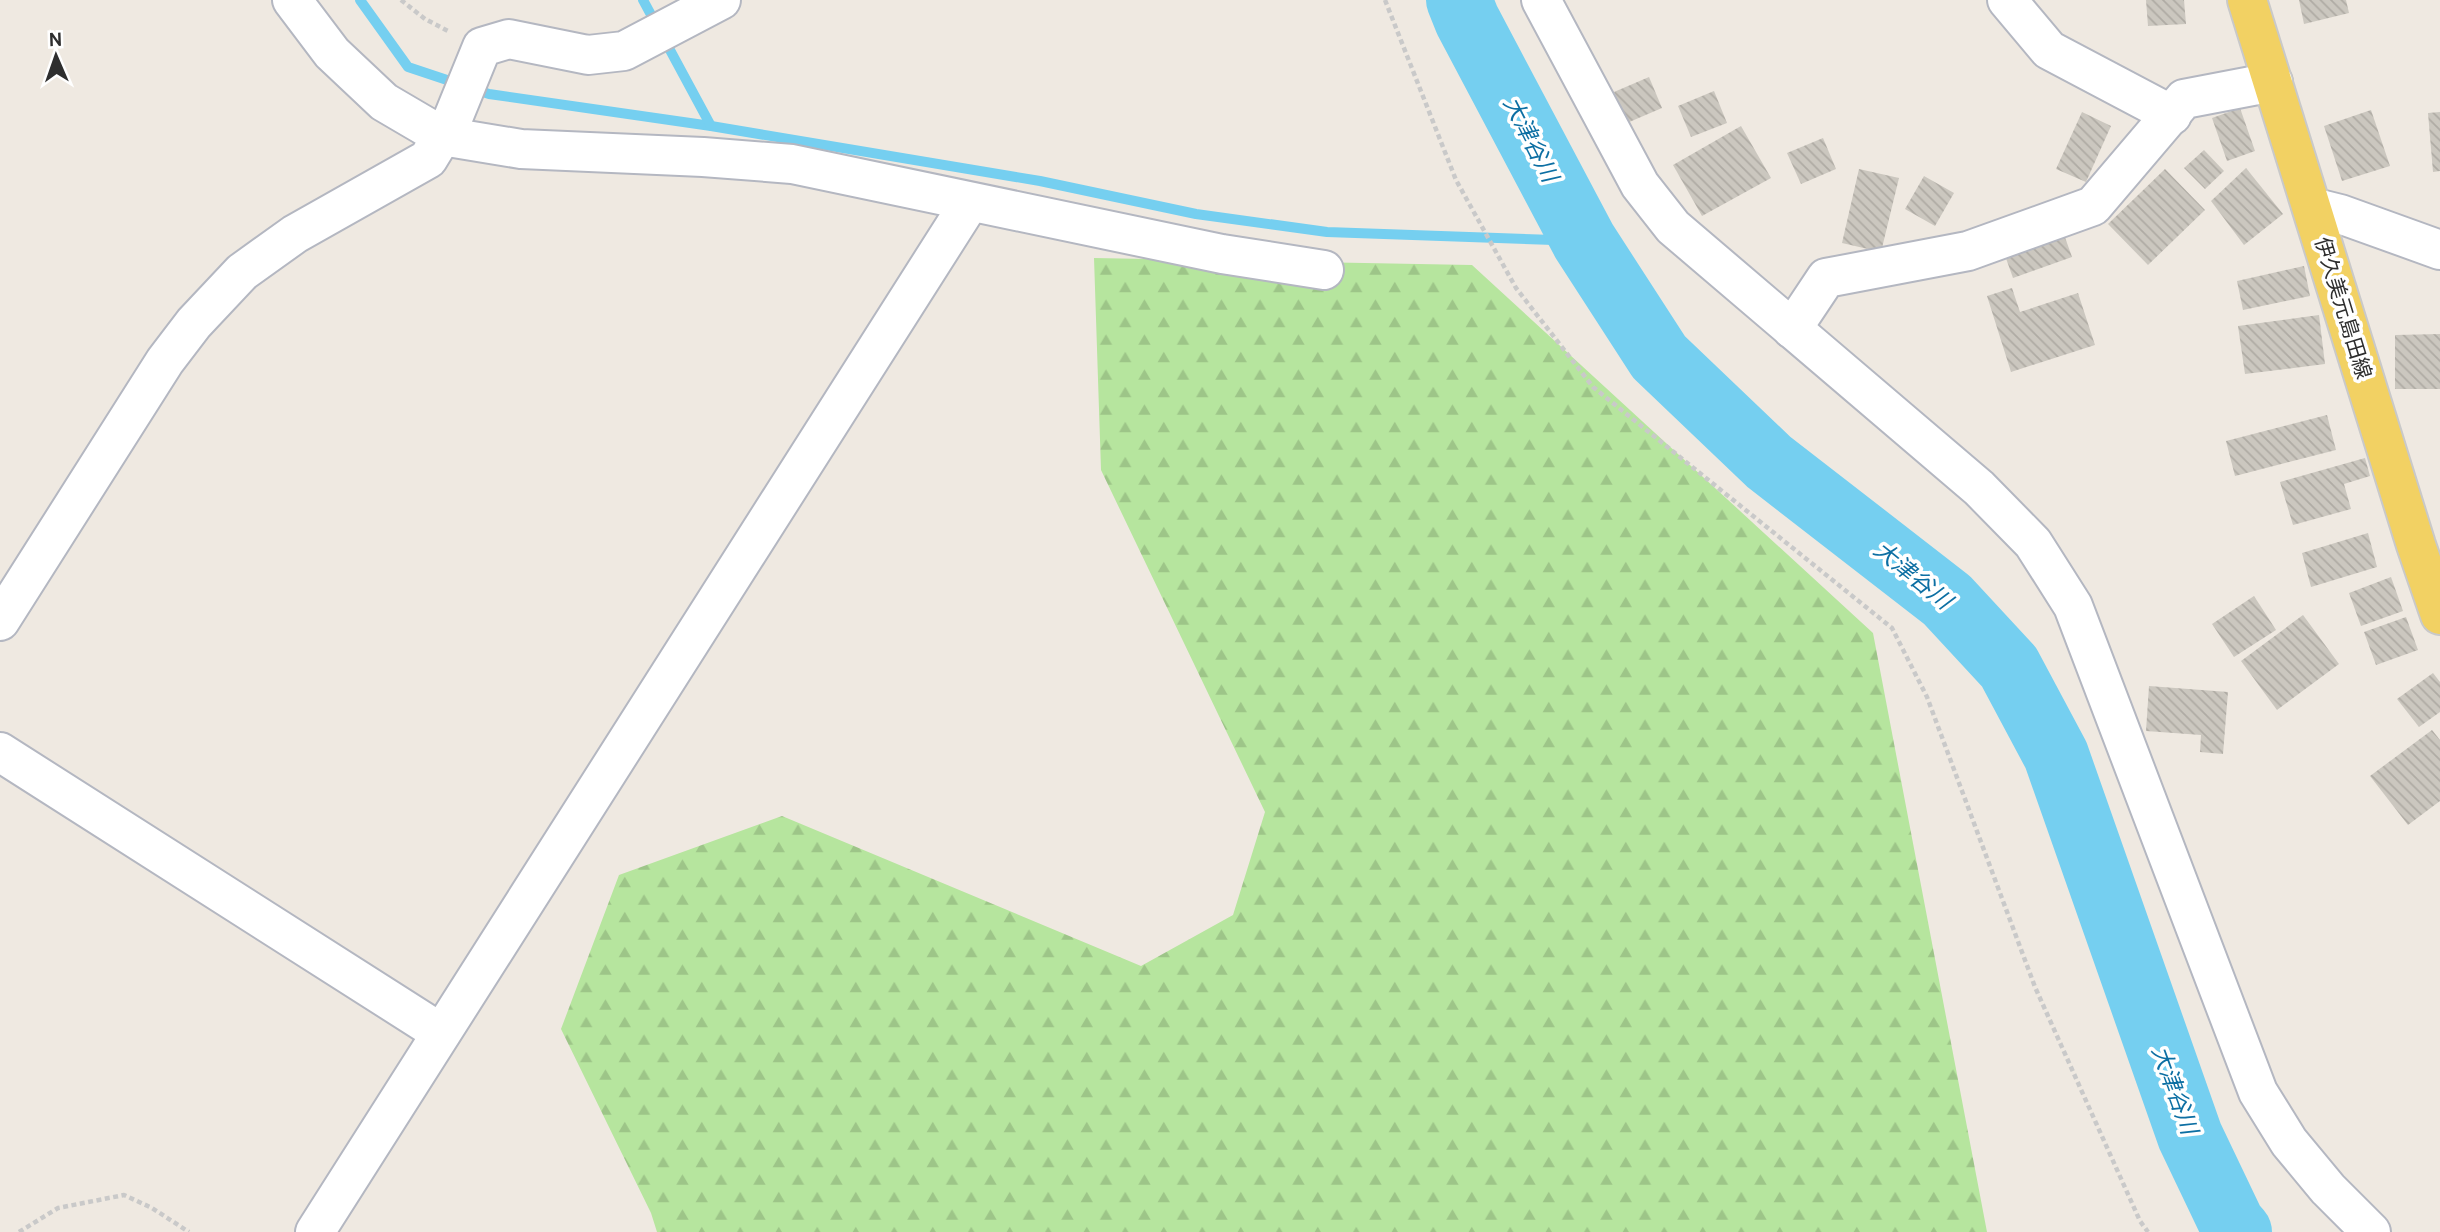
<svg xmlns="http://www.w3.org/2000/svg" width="2440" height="1232" viewBox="0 0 2440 1232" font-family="Cabin,'Noto Sans JP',sans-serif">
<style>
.forest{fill:url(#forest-firs)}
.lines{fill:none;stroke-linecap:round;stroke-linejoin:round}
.stream{stroke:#75cff0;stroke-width:10}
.river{stroke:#75cff0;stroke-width:66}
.building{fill:url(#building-back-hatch)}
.minor-casing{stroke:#b4b7c1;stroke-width:42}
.major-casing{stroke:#c9c9c9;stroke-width:42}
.path{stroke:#c9c9c9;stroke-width:4.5;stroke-dasharray:5 3.5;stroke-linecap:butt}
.minor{stroke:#fff;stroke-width:38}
.major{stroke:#f2d163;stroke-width:38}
.labels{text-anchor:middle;stroke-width:7;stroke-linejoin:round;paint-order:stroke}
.street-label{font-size:21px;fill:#2e2e2e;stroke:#fff}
.water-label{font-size:23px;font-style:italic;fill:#0d6fa3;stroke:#fff}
</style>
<defs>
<pattern id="forest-firs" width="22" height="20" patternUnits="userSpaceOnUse" patternTransform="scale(1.75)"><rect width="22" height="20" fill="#b6e59e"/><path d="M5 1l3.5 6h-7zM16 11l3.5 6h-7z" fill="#9dc588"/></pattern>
<pattern id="building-back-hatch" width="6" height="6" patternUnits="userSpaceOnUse" patternTransform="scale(1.75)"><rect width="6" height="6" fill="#cbc7bf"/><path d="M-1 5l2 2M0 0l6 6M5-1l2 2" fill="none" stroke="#afaba4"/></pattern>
</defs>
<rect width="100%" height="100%" fill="#efe9e1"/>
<path class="forest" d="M1094,258l378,7 401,368 114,599h-1330l-6,-19 -90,-184 58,-154 163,-59 359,150 92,-51 32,-103 -164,-342z"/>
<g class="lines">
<g class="stream">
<path d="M360,0l48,67 81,27 222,32 329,55 156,33 131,18 257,9"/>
<path d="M643,0l68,126"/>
</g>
<path class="river" d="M1459,0l8,20 117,221 75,116 110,105 178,138 62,67 47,88 134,381 42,88 7,8"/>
</g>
<g class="building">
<path d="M2146,0h38l2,24 -38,2z"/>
<path d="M2299,0h47l3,13 -45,11z"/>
<path d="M1649,77l13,31 -35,15 -13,-31z"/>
<path d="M1714,91l13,32 -36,14 -13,-31z"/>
<path d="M2240,108l15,43 -28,10 -15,-43z"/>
<path d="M2371,110l19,56 -48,15 -18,-55z"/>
<path d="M2082,112l29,14 -25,56 -30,-13z"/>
<path d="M2440,112v59l-7,1 -5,-59z"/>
<path d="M1741,126l30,52 -69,38 -29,-51z"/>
<path d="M1823,138l13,31 -35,15 -14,-31z"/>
<path d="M2204,150l20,21 -19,18 -21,-21z"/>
<path d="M2246,168l37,46 -39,31 -33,-44z"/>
<path d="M1859,169l40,9 -18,74 -39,-9z"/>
<path d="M2165,169l40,41 -57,55 -40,-41z"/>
<path d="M1924,176l30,17 -19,33 -30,-17z"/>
<path d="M2061,226l11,31 -59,21 -11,-31z"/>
<path d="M2304,266l6,30 -67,14 -6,-29z"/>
<path d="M2012,288l8,24 58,-19 17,52 -84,27 -24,-76z"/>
<path d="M2319,315l6,49 -80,10 -7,-48z"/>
<path d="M2440,334v55h-45v-54z"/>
<path d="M2327,415l9,35 -101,26 -9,-35z"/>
<path d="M2365,458l5,18 -26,8 7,25 -58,16 -13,-43z"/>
<path d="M2368,533l9,34 -66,20 -9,-34z"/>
<path d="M2391,577l12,34 -42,15 -12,-33z"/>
<path d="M2254,596l22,34 -42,27 -22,-33z"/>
<path d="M2303,615l36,49 -62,46 -36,-49z"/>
<path d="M2406,617l12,33 -42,15 -12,-33z"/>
<path d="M2433,673l7,9v30l-21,15 -22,-28z"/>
<path d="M2149,686l79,6 -5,62 -23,-2 1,-17 -55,-4z"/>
<path d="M2432,730l8,10v61l-32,24 -38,-49z"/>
</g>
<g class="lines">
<defs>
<g id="minor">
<path d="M292,0l40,53 52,49 58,34 79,13 182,8 89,7 430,90 102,16"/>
<path d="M1541,0l99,185 33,42 306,261 54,55 40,63 185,486 31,50 39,47 43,43"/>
<path d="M2007,0l42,50 123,65"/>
<path d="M2312,207l28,7 100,36"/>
<path d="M1792,329l34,-51 142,-27 125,-45 91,-107 89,-17"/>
<path d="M0,621l165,-260 29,-38 48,-51 53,-38 133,-75 25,-41 29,-71 27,-8 79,16 36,-4 97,-51"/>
<path d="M0,752l441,281"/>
<path d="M315,1232l655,-1030"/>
</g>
<path id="major" d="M2247,0l169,545 24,70"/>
</defs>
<use href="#minor" class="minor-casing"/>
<use href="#major" class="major-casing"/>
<g class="path">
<path d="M401,0l24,19 25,13"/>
<path d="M1385,0l71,180 60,108 77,99 299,241 35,69 108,290 105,234 8,11"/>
<path d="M19,1232l39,-24 66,-13 28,13 37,24"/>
</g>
<use href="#minor" class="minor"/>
<use href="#major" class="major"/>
</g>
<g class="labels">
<g class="street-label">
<text transform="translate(2343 308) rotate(73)" y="7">伊久美元島田線</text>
</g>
<g class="water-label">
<text transform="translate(1531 139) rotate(63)" y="8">大津谷川</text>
<text transform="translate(1913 575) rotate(39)" y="8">大津谷川</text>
<text transform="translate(2175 1090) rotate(70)" y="8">大津谷川</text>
</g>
</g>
<g transform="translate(56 56) rotate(358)" stroke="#ffffff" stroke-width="5" paint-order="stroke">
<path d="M0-5L12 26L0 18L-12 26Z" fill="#2e2e2e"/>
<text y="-10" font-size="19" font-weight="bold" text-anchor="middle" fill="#2e2e2e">N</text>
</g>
</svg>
